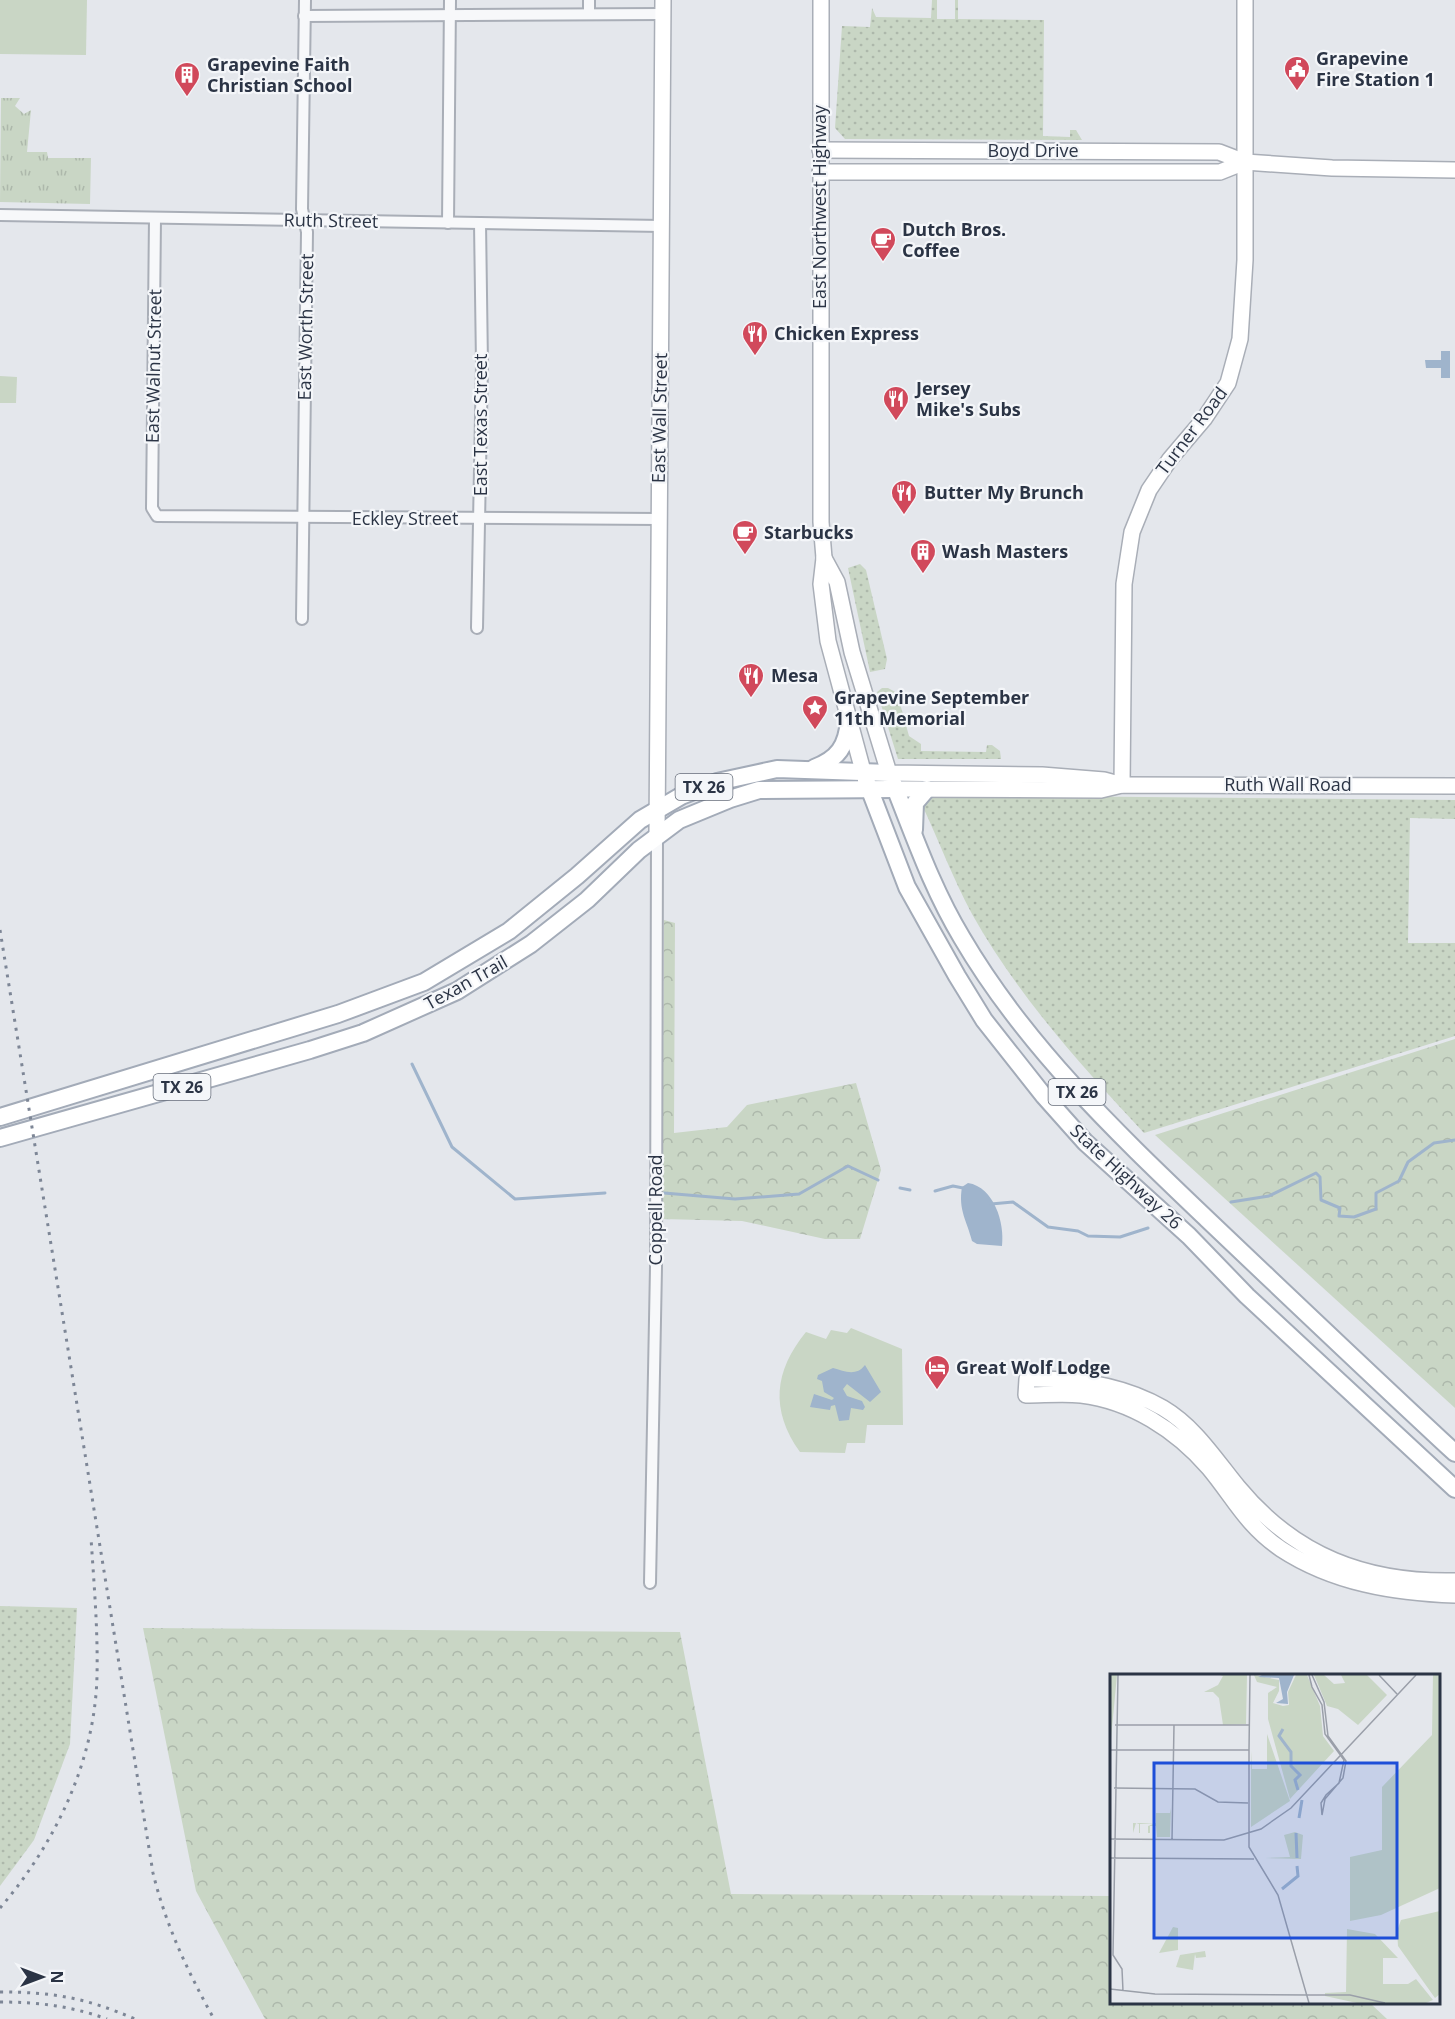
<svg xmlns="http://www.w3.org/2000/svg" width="1455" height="2019" viewBox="0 0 1455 2019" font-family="'Open Sans',sans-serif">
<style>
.grass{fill:url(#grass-dots)}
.forest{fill:url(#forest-crowns)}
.park{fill:url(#park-tufts)}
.pitch{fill:#c9d6c5}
.water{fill:#9fb4cc}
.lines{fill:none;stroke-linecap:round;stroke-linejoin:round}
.stream{stroke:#9fb4cc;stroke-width:3}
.street-casing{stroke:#a9aeb7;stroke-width:14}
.secondary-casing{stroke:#a9aeb7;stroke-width:18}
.primary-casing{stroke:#a3abb8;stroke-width:20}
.street{stroke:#f7f8fa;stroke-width:10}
.secondary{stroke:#fff;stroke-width:15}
.primary{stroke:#fff;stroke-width:16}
.rail{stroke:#7d8696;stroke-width:3;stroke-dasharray:3 6;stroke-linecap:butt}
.labels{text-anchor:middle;stroke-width:4.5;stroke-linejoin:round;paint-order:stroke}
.shield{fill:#f4f6f9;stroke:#676e7b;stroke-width:1.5}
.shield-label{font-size:16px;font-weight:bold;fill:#2b3445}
.poi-label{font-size:18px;font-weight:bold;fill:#2b3445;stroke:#f4f6f9;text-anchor:start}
.street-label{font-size:18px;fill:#2b3445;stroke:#f4f6f9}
.inset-river{fill:none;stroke:#9fb4cc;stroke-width:3}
.inset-road{fill:none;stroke:#9a9fa9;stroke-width:1.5}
.view{fill:#1d4ed8;fill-opacity:0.15;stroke:#1d4ed8;stroke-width:3}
.inset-edge{fill:none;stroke:#2b3445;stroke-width:3}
</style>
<defs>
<pattern id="grass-dots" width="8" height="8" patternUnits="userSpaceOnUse" patternTransform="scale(1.5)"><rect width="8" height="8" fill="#c9d6c5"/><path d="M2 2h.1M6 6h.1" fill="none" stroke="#adb8ab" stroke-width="1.8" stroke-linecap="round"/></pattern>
<pattern id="forest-crowns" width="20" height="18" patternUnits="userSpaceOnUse" patternTransform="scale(1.5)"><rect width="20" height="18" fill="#c9d6c5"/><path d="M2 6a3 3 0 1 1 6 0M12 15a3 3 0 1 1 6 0" fill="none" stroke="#adb8ab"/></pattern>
<pattern id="park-tufts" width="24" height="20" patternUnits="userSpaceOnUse" patternTransform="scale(1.5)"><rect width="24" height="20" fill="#c9d6c5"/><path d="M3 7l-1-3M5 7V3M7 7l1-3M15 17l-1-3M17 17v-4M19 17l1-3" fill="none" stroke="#adb8ab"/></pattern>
</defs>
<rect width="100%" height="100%" fill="#e4e7ec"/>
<g class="grass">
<path d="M932,0h5v19h18v-19h3v19l86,1 -1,116 27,1v-7h6l6,10 -237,-1 -10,-11 7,-102 28,1 2,-19 4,9 55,1z"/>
<path d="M860,564l6,6 21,89 -2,10 -15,3 -22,-104z"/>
<path d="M882,688h6l9,5 12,43 12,8v7l65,1 1,-7h5l8,6 1,8h-103l-21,-67z"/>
<path d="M936,795l519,5v19l-45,-1 -2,125h47v93l-311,97c-64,-69 -126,-137 -172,-219 -19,-35 -33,-73 -50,-109z"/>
<path d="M0,1606l77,2 -7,136 -36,96 -34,46z"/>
</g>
<g class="forest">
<path d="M664,920l11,3 -1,210 53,-6 20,-22 109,-22 25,87 -21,69h-35l-83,-18 -80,-2z"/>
<path d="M1455,1039v369l-300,-273z"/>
<path d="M143,1628l537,4 51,262 380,2 1,106 258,1 17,16h-1122l-69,-128z"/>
</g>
<path class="park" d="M1,98h19l-5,8 9,8 7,-4 -4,42h20l1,6h43l-1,46 -90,-2z"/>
<g class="pitch">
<path d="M0,0h87l-1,55 -86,-1z"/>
<path d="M0,376l17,1 -1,26h-16z"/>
<path d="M851,1328l51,21 1,76h-36l-2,18h-18l-2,10 -45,-1c-30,-42 -26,-81 6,-120l20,7 5,-9 16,3z"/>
</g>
<g class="water">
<path d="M1441,351h9v27h-9v-10h-15l-1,-8h16z"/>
<path d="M968,1183c26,4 37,40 34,63l-25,-2 -5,-3c-5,-20 -14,-31 -10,-54z"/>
<path d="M865,1365l16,27 -11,10 -23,-18 -4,5 4,7 15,5 3,6 -2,3 -12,-2 -2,12 -10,1 -4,-16 -4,1 -1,4 -20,-3 4,-13 18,6 2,-2 -10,-6 -2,-11 -5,-2 1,-4 15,-7c11,3 23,9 32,-3z"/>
</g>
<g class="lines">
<g class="stream">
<path d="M412,1064l40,83 63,52 90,-6"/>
<path d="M900,1188l10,2"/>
<path d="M935,1191l18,-5 10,2"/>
<path d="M664,1193l71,6 64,-5 49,-28 30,14"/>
<path d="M1231,1202l38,-6 47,-23 4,4 1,23 19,8 -1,8 15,1 22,-8v-16l23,-12 9,-19 26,-19 21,-3"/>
<path d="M991,1204l22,-2 35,25 30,4 10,5 32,1 28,-9"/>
</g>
<defs>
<g id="street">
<path d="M589,14v-14"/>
<path d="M304,16l359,-2"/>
<path d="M0,215l662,11"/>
<path d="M155,218l-3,290 5,8 502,3"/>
<path d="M448,223l2,-223"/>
<path d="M302,619l5,-387 -5,-23 3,-209"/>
<path d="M477,628l5,-264 -2,-141"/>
<path d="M650,1583l6,-316 1,-431"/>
</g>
<g id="secondary">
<path d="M821,0v522l3,36 -3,26 7,57 35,130"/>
<path d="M820,150l399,2 26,10 87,6 123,2"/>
<path d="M820,172h400l25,-10"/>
<path d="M824,558l13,24 15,70 37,121 153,2 62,5 15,4"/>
<path d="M1122,785l2,-201 8,-52 17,-42 21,-31 34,-40 24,-36 12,-44 5,-79v-260"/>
<path d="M896,789l205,1 21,-5 333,1"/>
<path d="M657,836l6,-836"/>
<path d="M1455,1581c-89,2 -160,-25 -217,-94 -23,-28 -43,-60 -75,-79 -41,-24 -90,-30 -136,-29l-1,16c18,0 37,-2 55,0 50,6 95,35 128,73 25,30 37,57 72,81 52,34 113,44 174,46"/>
</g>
<g id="primary">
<path d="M814,768c24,-9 33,-22 35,-48"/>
<path d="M866,780l41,107 50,89 27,44 60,76 41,46 104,94 58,60 208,193"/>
<path d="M914,830l1,-27 12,-14"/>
<path d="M0,1117l338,-103 86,-32 85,-51 68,-55 63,-56 41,-24 36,-14 60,-13 112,4c23,56 41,112 73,165 64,109 155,195 246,282 82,78 164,156 247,233"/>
<path d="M0,1138l310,-88 53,-17 94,-42 74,-47 56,-44 52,-50 40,-30 51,-21 29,-9 137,-1"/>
</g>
</defs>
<use href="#street" class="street-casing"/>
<use href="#secondary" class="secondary-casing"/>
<use href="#primary" class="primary-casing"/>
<use href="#street" class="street"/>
<use href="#secondary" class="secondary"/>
<use href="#primary" class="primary"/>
<g class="rail">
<path d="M0,930l153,943c13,53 35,99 61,146"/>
<path d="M0,1908c55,-64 95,-147 97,-232 1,-46 -3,-92 -6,-138"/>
<path d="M0,1992c54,0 86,6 135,27"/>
<path d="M0,2002c38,0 71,4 107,17"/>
</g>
</g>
<defs>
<symbol id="civic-pin" viewBox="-11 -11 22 30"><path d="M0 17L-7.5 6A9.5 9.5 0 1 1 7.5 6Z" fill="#d1495b" stroke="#f4f6f9"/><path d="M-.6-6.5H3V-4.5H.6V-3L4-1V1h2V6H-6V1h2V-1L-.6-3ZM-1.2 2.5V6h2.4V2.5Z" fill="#fff"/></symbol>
<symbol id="building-pin" viewBox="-11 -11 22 30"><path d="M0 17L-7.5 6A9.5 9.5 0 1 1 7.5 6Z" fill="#d1495b" stroke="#f4f6f9"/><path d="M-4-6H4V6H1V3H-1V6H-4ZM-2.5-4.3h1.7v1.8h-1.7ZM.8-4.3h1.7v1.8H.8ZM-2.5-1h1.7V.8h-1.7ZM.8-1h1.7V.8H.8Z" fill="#fff"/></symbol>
<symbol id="cafe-pin" viewBox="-11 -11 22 30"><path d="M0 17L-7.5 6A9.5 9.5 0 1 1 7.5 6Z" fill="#d1495b" stroke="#f4f6f9"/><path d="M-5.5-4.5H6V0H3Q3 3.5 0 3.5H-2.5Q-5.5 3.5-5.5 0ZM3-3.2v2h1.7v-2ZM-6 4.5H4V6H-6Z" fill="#fff"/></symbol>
<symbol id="restaurant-pin" viewBox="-11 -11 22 30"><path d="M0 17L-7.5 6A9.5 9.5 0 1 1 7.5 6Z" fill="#d1495b" stroke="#f4f6f9"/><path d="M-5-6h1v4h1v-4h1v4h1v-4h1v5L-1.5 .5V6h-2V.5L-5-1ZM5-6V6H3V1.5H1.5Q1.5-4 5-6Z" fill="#fff"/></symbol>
<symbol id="sight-pin" viewBox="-11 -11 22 30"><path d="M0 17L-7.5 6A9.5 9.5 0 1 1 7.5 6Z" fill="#d1495b" stroke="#f4f6f9"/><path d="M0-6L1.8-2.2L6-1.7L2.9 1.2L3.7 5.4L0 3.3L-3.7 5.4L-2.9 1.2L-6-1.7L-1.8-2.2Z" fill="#fff"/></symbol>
<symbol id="hotel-pin" viewBox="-11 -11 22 30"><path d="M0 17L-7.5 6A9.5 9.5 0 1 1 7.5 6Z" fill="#d1495b" stroke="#f4f6f9"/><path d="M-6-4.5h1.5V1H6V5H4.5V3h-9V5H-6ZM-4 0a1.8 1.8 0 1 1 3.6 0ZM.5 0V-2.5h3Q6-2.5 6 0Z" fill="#fff"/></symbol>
</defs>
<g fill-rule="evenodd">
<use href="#civic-pin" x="1282" y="54" width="30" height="40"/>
<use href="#building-pin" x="172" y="60" width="30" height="40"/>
<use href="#cafe-pin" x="868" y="225" width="30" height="40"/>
<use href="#restaurant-pin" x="740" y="319" width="30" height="40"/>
<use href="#restaurant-pin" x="881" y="384" width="30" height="40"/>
<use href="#restaurant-pin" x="889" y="478" width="30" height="40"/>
<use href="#cafe-pin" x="730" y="518" width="30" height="40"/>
<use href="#building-pin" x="908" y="537" width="30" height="40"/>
<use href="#restaurant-pin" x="736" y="661" width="30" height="40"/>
<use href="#sight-pin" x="800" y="693" width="30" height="40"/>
<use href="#hotel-pin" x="922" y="1353" width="30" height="40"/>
</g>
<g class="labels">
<g class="shield">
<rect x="675.5" y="774" width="57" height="26" rx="4.5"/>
<rect x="153.5" y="1074" width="57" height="26" rx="4.5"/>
<rect x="1048.5" y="1079" width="57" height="26" rx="4.5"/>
</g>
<g class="shield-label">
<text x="704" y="793">TX 26</text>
<text x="182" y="1093">TX 26</text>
<text x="1077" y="1098">TX 26</text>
</g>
<g class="poi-label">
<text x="1316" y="65">Grapevine<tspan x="1316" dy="21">Fire Station 1</tspan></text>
<text x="207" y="71">Grapevine Faith<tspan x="207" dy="21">Christian School</tspan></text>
<text x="902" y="236">Dutch Bros.<tspan x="902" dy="21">Coffee</tspan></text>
<text x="774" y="340">Chicken Express</text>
<text x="916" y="395">Jersey<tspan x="916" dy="21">Mike's Subs</tspan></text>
<text x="924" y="499">Butter My Brunch</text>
<text x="764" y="539">Starbucks</text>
<text x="942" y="558">Wash Masters</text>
<text x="771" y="682">Mesa</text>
<text x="834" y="704">Grapevine September<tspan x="834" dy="21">11th Memorial</tspan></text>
<text x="956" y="1374">Great Wolf Lodge</text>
</g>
<g class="street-label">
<text x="1033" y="157">Boyd Drive</text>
<text transform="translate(820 207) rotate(-90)" y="6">East Northwest Highway</text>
<text transform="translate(331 221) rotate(1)" y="6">Ruth Street</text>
<text transform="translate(306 327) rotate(-89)" y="6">East Worth Street</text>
<text transform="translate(154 366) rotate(-89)" y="6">East Walnut Street</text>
<text transform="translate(660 418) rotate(-89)" y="6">East Wall Street</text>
<text transform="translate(481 425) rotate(-90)" y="6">East Texas Street</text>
<text transform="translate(1192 431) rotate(-53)" y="6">Turner Road</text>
<text x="405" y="525">Eckley Street</text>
<text x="1288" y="791">Ruth Wall Road</text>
<text transform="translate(466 983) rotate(-29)" y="6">Texan Trail</text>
<text transform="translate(1126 1177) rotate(43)" y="6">State Highway 26</text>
<text transform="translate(656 1210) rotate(-90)" y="6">Coppell Road</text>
</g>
</g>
<g transform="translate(1110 1674)">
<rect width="330" height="330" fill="#e4e7ec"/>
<path d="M157,60l23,67 -39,26v-76l1,18h15zM61,134l-1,29h-13l-1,-11h-6v7h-2v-7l8,-3 -16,1v9h-1v-9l-3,-1 -3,10v-10h-5h28v-10h14zM330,237v83l-5,4 -37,-52 -1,-15 4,-11zM237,255l28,5 23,24h-15v26h25l8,-5 17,21 -7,3h-69l-32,-7v-3l21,-1z" fill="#c9d6c5"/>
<path d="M110,1h27l-1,49 -23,1 -4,-27 -6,-6h-9l14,-7 5,-9zM144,1l25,5v11l-6,12 10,3 6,-1 -1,-13 8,-17h11l13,31 3,30 11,15 -44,48 -22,-80v-26l9,-6 -20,-5zM204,1h10l10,9 11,-1 -4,-8h26l20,20 -29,30 -20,-16 -11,-3zM323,1h7v213l-59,27 -31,6v-64l32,-7v-63l50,-52zM185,158l8,3 -2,24 -36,-1 25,-1 -6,-22z" fill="#c9d6c5"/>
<path d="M0,1h7l-7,74z" fill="#c9d6c5"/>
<path d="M63,253l5,1v22l-19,3z" fill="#c9d6c5"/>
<path d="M95,277l1,6 -10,1 -1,-4 -2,16 -17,-3 4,-12z" fill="#c9d6c5"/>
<path d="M152,1h32l-7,17 1,12 -12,-1 7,-4 -4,-21 -21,-1z" fill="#9fb4cc"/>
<path class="inset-river" d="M173,55l-4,7 12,16v14l9,9 -5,5 3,10M189,144l3,-18M186,159l1,25M172,215l16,-13 -1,-10"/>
<path class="inset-road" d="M8,1l-5,280 9,14 1,22M199,1l3,12 10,18 3,29 19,26 -5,23 -13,12 -5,8 1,12 3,-16 18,-21 3,-17 -18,-25 -4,-34 -12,-27M269,1l18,19M5,51h134M0,76h139v97l29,48 31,108M139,76l1,-75M4,114l81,1 23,13 30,1M0,165l114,1 37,-11 30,-21 125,-133M62,166l2,-115M0,184l144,1M0,315l45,5 152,1M197,321h43l35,8"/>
<path class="view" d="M44,89h243v175h-243z"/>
<rect width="330" height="330" class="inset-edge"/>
</g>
<g transform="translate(42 1977) rotate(90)" stroke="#f4f6f9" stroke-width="4.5" paint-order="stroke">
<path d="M0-4.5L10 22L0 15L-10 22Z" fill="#2b3445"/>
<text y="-9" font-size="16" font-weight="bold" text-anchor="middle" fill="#2b3445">N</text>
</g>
</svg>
